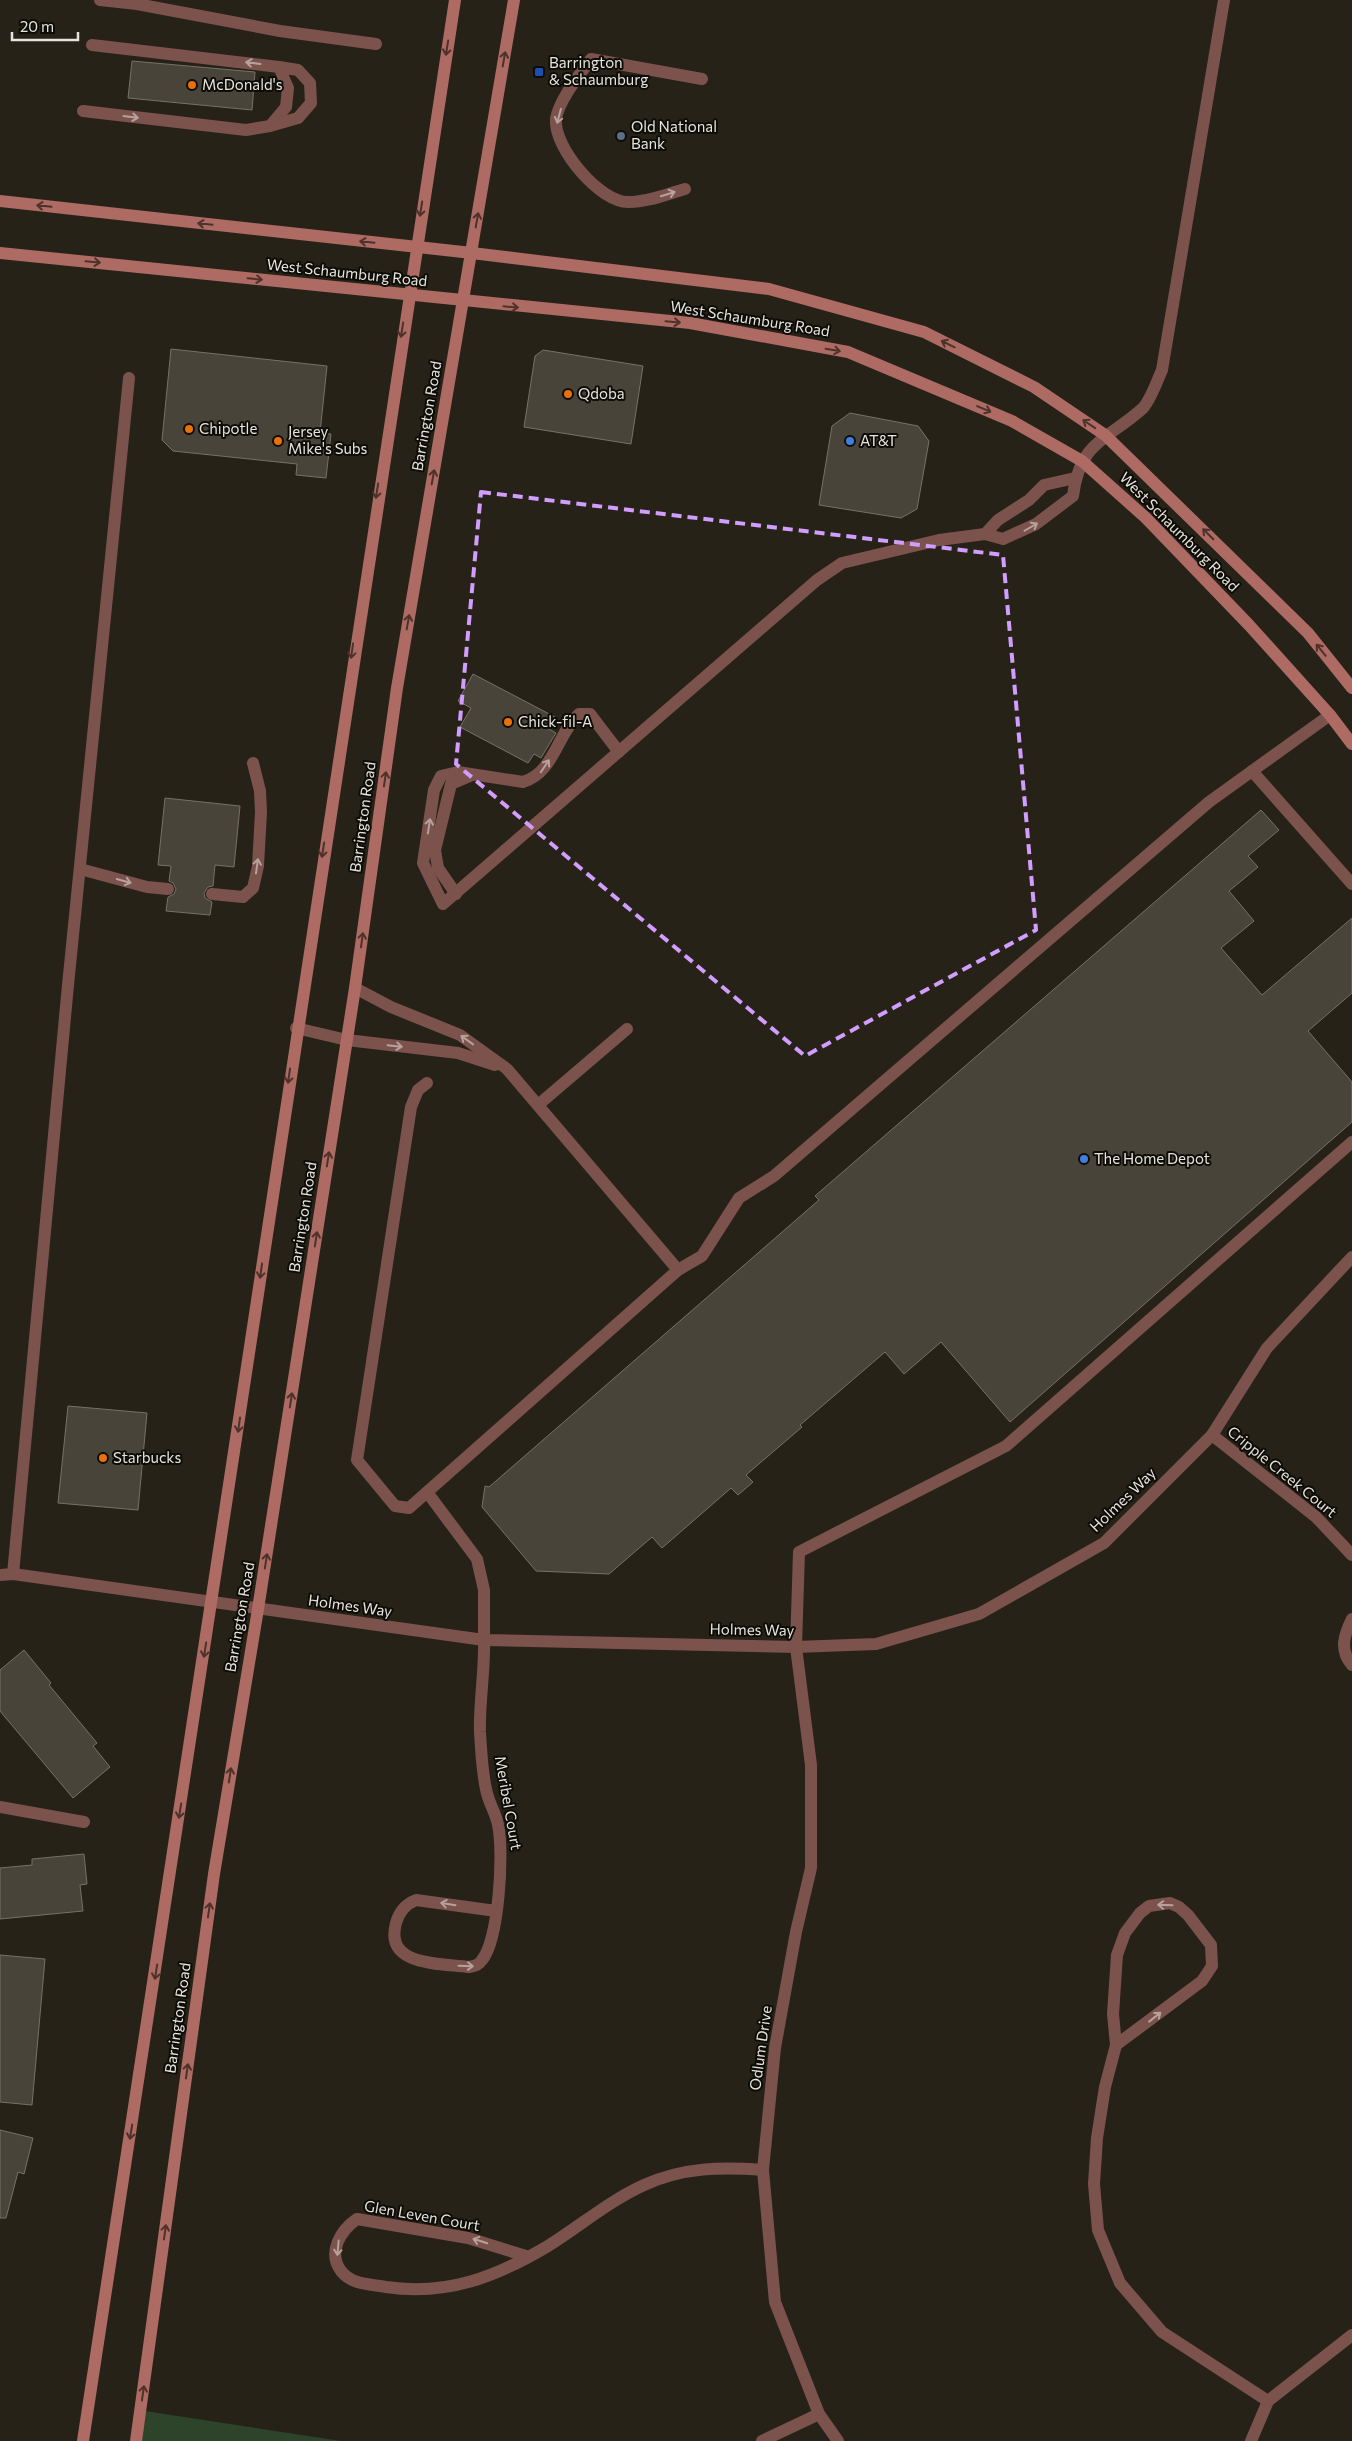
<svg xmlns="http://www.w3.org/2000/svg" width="1352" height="2441" viewBox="0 0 1352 2441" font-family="Commissioner,sans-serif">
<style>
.green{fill:#2d432a}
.building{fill:#484439;stroke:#767266}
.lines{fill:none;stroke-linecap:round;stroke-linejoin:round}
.lane{stroke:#7c524c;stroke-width:12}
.street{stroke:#7c524c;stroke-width:12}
.secondary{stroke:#ae6b63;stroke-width:12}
.oneway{stroke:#4d322c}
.oneway2{stroke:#b6a29c}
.marked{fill:none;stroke:#d19dfe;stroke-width:4;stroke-dasharray:10 6;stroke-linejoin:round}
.transit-dot{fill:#1a4fb4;stroke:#0d0c07;stroke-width:2}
.food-dot{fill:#e8710a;stroke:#0d0c07;stroke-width:2}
.service-dot{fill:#5c6f8a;stroke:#0d0c07;stroke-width:2}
.shop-dot{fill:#3f7fe0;stroke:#0d0c07;stroke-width:2}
.labels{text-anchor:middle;stroke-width:4;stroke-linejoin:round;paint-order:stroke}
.poi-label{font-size:15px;fill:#e6e4dd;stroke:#0d0c07;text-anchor:start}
.street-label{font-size:15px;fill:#e6e4dd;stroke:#0d0c07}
</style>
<rect width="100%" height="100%" fill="#262218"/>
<path class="green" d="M145,2411l196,30h-201z"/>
<g class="building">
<path d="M132,61l123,11 -3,38 -124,-12z"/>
<path d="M171,349l156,17 -7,67 11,1 -5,44 -30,-3 1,-11 -124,-13 -11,-11z"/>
<path d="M543,350l100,16 -12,78 -107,-17 11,-71z"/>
<path d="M850,413l68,13 11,15 -12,68 -16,9 -82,-13 13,-79z"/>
<path d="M473,674l82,43 -6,12 7,4 -15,25 -7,-4 -6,9 -68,-36 11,-19 -13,-7z"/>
<path d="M165,798l75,8 -6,61 -19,-2 -2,21 -5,1 -4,6 1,5 7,4 -2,13 -44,-4 2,-14 6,-3 2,-5 -3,-6 -4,-2 2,-15 -13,-1z"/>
<path d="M1261,810l18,20 -31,26 10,11 -29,24 25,30 -33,27 41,47 90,-77v75l-44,38 44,51v40l-342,300 -69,-80 -37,32 -19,-22 -85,73 2,2 -56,48 7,7 -15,13 -7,-7 -69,60 -10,-11 -43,37 -73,-3 -54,-64 3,-21 4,1 330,-287 -4,-4z"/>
<path d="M68,1406l79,7 -9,97 -80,-7z"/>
<path d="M24,1650l27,33 -2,2 48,58 -4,3 17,21 -37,31 -73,-87v-41z"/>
<path d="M84,1854l3,30 -7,1 3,26 -83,8v-51l32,-3v-6z"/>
<path d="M0,1955l45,4 -13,146 -32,-3z"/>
<path d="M0,2130l33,8 -9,36 -6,-2 -12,46h-6z"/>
</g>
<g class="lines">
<g class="lane">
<path d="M100,0l37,4 143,27 96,13"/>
<path d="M83,111l163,19 24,-4 16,-19 2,-19 -9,-21 -187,-22"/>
<path d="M270,126l28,-8 13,-15 -1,-20 -12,-13 -19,-3"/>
<path d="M685,189c-18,5 -37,13 -56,13 -29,1 -76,-55 -73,-83 3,-19 24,-45 35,-60l111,20"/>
<path d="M985,534l13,-14 31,-20 15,-15 31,-7"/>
<path d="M619,752l-29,-38h-11c-22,20 -25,59 -56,68l-65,-10 -17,4 -7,14 -11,73 20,41 374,-324 25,-17 97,-23 46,-6 18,5 33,-15 37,-28c7,-56 35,-56 70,-88 8,-9 14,-27 19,-38l62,-370"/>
<path d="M1252,771l100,113"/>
<path d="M80,869l67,18 21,2"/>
<path d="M212,894l31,3 10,-9 5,-22 3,-54 -1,-21 -7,-28"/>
<path d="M456,894l-18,-26 -3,-18 16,-66 21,-9"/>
<path d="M355,988l36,19 69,28 47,34 171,201"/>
<path d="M296,1028l51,12 111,13 37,12"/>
<path d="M427,1083l-9,7 -7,17 -54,353 38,46 14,2 269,-238 24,-14 37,-58 35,-22 435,-374 121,-87"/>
<path d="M538,1105l89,-76"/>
<path d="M427,1492l50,67 7,31v50"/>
<path d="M13,1574l55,-589 61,-607"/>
<path d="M796,1647l3,-95 207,-106 346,-304"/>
<path d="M0,1807l84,15"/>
</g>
<g class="street">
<path d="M1212,1435l104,82 36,38"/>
<path d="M0,1575l13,-1 471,66 312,7 80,-3 103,-30 125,-71 108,-108 55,-87 85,-91"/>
<path d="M1352,1619c-8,16 -13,31 0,46"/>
<path d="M484,1640c1,31 -5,62 -4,92 1,18 2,39 6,57 2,13 10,24 12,36 6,27 1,115 -16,135 -3,5 -7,6 -13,7 -28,-4 -85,0 -73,-44 3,-11 10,-19 20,-23l80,11"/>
<path d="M796,1647l15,118v103l-15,64 -21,116 -12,122 12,132 44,112 19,27"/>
<path d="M1116,2045l86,-64 10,-15 -1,-21 -23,-30 -9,-8 -9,-4 -21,3 -9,7 -15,20 -8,22 -4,59 3,31 -11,42 -8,51 -3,46 4,46 22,53 42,49 106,69"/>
<path d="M526,2256l-58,-18 -111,-19c-16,11 -30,33 -16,52 11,14 28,13 45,16 61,9 110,-10 162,-41 32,-20 61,-45 96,-61 40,-18 77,-18 119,-15"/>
<path d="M762,2441l57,-27"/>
<path d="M1251,2441l17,-40 84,-66"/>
</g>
<g class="secondary">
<path d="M0,201l472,52 297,36 155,43 110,55 71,48 203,198 44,55"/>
<path d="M0,253l690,70 158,29 164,69 70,40 64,57 103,107 81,90 22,29"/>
<path d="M83,2441c129,-813 241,-1628 372,-2441"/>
<path d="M136,2441l78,-567 44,-265 97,-621 42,-300 117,-688"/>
</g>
</g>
<defs><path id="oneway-shaft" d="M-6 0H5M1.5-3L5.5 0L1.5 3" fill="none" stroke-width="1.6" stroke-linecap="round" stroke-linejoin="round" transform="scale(1.25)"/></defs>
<g class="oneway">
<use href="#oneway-shaft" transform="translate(447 48) rotate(99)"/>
<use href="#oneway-shaft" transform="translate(504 59) rotate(-80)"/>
<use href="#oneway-shaft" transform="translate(44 206) rotate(-174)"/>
<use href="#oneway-shaft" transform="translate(421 209) rotate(99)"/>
<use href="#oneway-shaft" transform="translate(477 220) rotate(-80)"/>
<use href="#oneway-shaft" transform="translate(205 224) rotate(-174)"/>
<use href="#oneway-shaft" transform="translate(367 242) rotate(-174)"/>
<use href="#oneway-shaft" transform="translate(93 262) rotate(5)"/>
<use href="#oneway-shaft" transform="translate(255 279) rotate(6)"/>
<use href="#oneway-shaft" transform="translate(511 307) rotate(5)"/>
<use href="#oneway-shaft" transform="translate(673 322) rotate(5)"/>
<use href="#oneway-shaft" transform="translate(402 330) rotate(99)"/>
<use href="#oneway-shaft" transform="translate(948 344) rotate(-154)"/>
<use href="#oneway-shaft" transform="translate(833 350) rotate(10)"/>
<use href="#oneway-shaft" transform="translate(984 409) rotate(23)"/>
<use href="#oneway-shaft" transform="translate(1089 424) rotate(-146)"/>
<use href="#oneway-shaft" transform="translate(433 477) rotate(-80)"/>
<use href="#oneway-shaft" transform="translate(377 491) rotate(99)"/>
<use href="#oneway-shaft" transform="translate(1208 534) rotate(-135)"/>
<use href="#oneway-shaft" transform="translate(408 622) rotate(-80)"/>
<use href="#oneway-shaft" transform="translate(1321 650) rotate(-129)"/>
<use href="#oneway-shaft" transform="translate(352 651) rotate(98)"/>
<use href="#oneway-shaft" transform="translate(385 779) rotate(-82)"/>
<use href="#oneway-shaft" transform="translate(323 850) rotate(99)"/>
<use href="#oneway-shaft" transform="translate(362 940) rotate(-82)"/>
<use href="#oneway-shaft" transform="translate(289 1076) rotate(98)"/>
<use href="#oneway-shaft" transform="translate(328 1159) rotate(-81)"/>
<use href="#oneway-shaft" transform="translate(316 1239) rotate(-81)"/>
<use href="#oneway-shaft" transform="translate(261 1271) rotate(98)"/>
<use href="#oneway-shaft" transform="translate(291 1400) rotate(-81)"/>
<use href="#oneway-shaft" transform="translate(239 1425) rotate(98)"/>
<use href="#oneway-shaft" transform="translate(266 1561) rotate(-81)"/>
<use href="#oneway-shaft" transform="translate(205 1650) rotate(99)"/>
<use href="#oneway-shaft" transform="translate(230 1775) rotate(-81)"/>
<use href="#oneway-shaft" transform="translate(180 1811) rotate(99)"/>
<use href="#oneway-shaft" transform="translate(209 1910) rotate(-82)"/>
<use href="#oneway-shaft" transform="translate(156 1972) rotate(99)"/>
<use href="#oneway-shaft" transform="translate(187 2071) rotate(-82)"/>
<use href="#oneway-shaft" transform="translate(131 2132) rotate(99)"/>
<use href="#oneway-shaft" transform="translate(165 2232) rotate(-82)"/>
<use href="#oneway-shaft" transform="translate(143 2393) rotate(-82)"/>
</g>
<g class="oneway2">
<use href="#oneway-shaft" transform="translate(253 63) rotate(-173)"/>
<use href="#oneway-shaft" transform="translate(559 116) rotate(105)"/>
<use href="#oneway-shaft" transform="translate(131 117) rotate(7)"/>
<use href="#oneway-shaft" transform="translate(668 194) rotate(-17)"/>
<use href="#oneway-shaft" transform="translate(1031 527) rotate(-30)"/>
<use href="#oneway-shaft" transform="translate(545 766) rotate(-56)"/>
<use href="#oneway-shaft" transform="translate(429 826) rotate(-81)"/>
<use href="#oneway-shaft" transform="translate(257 866) rotate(-82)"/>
<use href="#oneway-shaft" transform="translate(124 881) rotate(16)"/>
<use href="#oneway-shaft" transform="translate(467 1040) rotate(-144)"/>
<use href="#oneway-shaft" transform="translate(395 1046) rotate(6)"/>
<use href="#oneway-shaft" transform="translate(448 1904) rotate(-171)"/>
<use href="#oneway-shaft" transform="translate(1165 1905) rotate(-178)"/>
<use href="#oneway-shaft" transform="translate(466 1966) rotate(2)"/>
<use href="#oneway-shaft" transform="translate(1155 2017) rotate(-38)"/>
<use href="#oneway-shaft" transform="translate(480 2241) rotate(-162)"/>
<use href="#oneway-shaft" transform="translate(338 2248) rotate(95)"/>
</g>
<path class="marked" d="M481,492l522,63 33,375 -231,126 -349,-292z"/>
<rect class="transit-dot" x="534" y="67" width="10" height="10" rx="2.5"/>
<g class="food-dot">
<circle cx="192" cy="85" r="5"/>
<circle cx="568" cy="394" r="5"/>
<circle cx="189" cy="429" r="5"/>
<circle cx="278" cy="441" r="5"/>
<circle cx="508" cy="722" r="5"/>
<circle cx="103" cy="1458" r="5"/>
</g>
<circle class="service-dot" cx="621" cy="136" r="5"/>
<g class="shop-dot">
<circle cx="850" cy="441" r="5"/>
<circle cx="1084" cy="1159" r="5"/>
</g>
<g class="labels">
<g class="poi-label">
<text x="549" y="68">Barrington<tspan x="549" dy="17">&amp; Schaumburg</tspan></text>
<text x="202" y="90">McDonald's</text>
<text x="631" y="132">Old National<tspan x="631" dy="17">Bank</tspan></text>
<text x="578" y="399">Qdoba</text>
<text x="199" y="434">Chipotle</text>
<text x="288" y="437">Jersey<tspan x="288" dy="17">Mike's Subs</tspan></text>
<text x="860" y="446">AT&amp;T</text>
<text x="518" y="727">Chick-fil-A</text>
<text x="1094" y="1164">The Home Depot</text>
<text x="113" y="1463">Starbucks</text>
</g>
<g class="street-label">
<text transform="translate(347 273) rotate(6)" y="5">West Schaumburg Road</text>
<text transform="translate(750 319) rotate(9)" y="5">West Schaumburg Road</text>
<text transform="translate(427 416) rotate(-80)" y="5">Barrington Road</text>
<text transform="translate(1179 532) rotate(45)" y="5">West Schaumburg Road</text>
<text transform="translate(363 817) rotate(-82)" y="5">Barrington Road</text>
<text transform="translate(303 1217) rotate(-81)" y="5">Barrington Road</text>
<text transform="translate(1282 1472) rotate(39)" y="5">Cripple Creek Court</text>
<text transform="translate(1123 1500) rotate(-44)" y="5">Holmes Way</text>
<text transform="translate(350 1606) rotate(8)" y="5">Holmes Way</text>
<text transform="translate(240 1617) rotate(-80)" y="5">Barrington Road</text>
<text transform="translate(752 1630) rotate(1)" y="5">Holmes Way</text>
<text transform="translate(508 1803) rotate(80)" y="5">Meribel Court</text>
<text transform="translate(178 2018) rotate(-82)" y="5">Barrington Road</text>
<text transform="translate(761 2048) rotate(-82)" y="5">Odlum Drive</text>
<text transform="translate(422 2216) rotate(10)" y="5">Glen Leven Court</text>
</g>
</g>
<path d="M12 32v8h66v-8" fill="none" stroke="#e6e4dd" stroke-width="2.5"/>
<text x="20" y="32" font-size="15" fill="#e6e4dd" stroke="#0d0c07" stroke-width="4" paint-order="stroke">20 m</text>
</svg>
